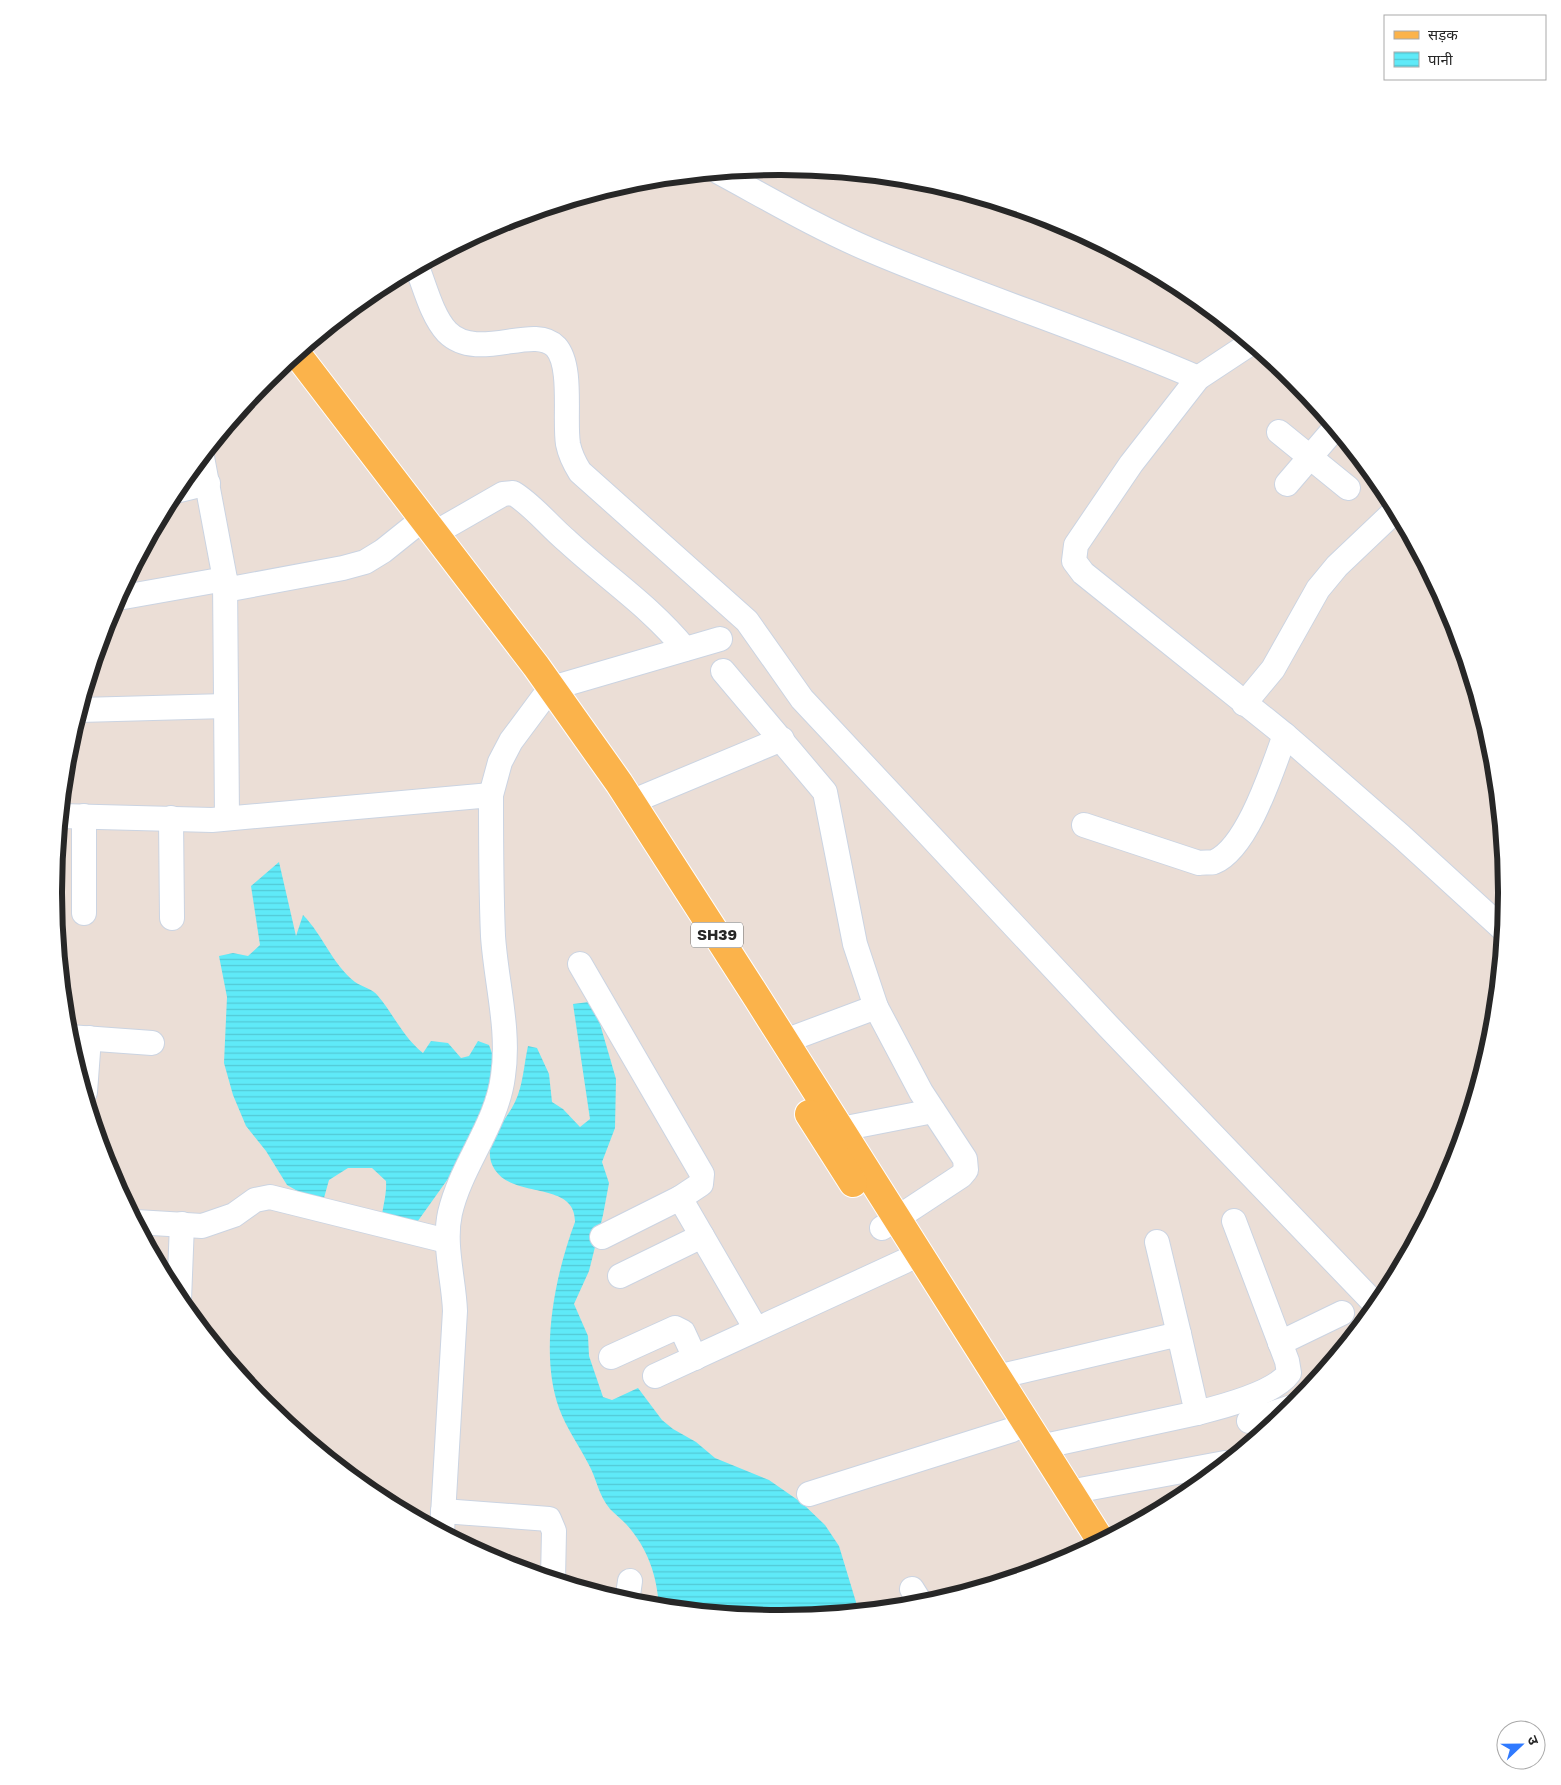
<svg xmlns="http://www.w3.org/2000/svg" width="1561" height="1785" viewBox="0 0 1561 1785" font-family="'Golos Text','Noto Sans Devanagari',sans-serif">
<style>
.water{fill:url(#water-rules)}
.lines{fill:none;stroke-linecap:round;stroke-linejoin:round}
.minor-casing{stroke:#cbd4e2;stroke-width:26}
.major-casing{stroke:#fff;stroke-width:30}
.minor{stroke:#fff;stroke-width:24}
.major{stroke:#fbb34b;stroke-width:28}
.labels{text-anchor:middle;stroke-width:5;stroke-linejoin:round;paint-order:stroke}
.shield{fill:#fff;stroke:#686868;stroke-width:1}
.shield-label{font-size:15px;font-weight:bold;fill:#272727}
.rim{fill:none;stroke:#272727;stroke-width:6}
</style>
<defs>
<pattern id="water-rules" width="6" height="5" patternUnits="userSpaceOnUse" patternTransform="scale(1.25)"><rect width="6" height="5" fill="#5feaf8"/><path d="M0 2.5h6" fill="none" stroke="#53c9d5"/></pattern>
</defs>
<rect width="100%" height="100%" fill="#ebded6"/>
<g class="water">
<path d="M279,862l17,74 7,-21c20,20 29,49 52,67 7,5 18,7 23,14 16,19 25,41 45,57l8,-12 17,2 13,15 8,-2 9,-15 11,4 7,19 2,22 -28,62 -55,77 -34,-2c1,-15 6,-27 5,-42l-14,-13h-24l-19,12 -7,25 -35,-20 -21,-34 -20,-25 -13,-31 -9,-32 3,-66 -8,-41 14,-3 15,3 12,-11 -9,-59z"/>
<path d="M589,1002l9,15 18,62 -1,49 -13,34 7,21 -6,32 -14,56 -15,33 14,32 1,20 14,41 9,3 26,-12 24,32 11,9 23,13 19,16 54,22 33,23 23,22 14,21 20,66 -79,7 -121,-12c-2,-31 -11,-59 -33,-83 -5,-5 -11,-10 -16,-15 -12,-15 -13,-29 -21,-44 -10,-20 -23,-37 -30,-57 -20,-55 -4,-133 16,-186 1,-41 -61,-23 -80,-52 -16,-25 9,-45 20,-68 8,-16 9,-38 13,-56l9,2 12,26 3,28 11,7 17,18 10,-8 -17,-115z"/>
</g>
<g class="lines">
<defs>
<g id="minor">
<path d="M719,172c50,27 99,56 151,78 108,46 220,81 328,128"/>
<path d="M417,267c8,20 15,49 30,65 31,31 87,-9 109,15 17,19 8,72 12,97 2,10 7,20 12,28l167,149 55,78 306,327 269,280"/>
<path d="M1251,343l-53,35 -67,86 -55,81 -2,16 9,12 202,162 116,101 103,94"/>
<path d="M1279,432l69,56"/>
<path d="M202,457l23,122 2,239"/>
<path d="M1287,484l48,-56"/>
<path d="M175,491l33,-8"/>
<path d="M435,533l68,-39 10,-1c20,12 36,33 54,48 40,37 84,66 118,108"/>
<path d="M225,590l118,-22 22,-6 18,-11 30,-24"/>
<path d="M118,598l107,-19"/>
<path d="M723,671l102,121 30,152 21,63"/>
<path d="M552,688l168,-49"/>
<path d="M1244,704l29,-35 45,-80 19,-23 59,-56"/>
<path d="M80,710l146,-4"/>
<path d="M491,795l9,-33 11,-21 32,-43"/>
<path d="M631,802l151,-63"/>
<path d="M61,816l151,4 279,-25c0,47 0,94 2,141 3,46 17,94 10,140 -6,49 -42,89 -53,137 -7,32 4,67 5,98l-13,221"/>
<path d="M84,816v97"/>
<path d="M171,818l1,100"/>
<path d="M1084,825l115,38c4,-1 11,0 15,-1 34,-14 59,-95 71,-127"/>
<path d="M580,964l122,210 -1,10 -21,14"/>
<path d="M69,1037l83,6"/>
<path d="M785,1041l91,-34 45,85 44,67 1,11 -5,6 -79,52"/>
<path d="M85,1092l4,-54"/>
<path d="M841,1129l92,-18"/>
<path d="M136,1222l66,4 32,-11 21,-15 15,-3 177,44"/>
<path d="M602,1237l78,-39 76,131"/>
<path d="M1157,1242l22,92"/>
<path d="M620,1276l82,-40"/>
<path d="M179,1300l3,-76"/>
<path d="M1280,1343l62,-30"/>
<path d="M611,1357l64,-29 8,4 12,26"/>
<path d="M655,1376l250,-115"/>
<path d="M997,1377l182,-43 18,79 -157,34"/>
<path d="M1197,1413c24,-6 77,-19 92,-40l-2,-12 -53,-140"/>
<path d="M1249,1421l46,-15"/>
<path d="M1069,1492l156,-29"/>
<path d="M809,1494l203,-64"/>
<path d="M443,1511l106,8 5,12 -1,48"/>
<path d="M912,1589l10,16"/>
<path d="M627,1602l3,-21"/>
</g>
<g id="major">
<path d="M297,354l239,312 83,117 139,216 343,542"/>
<path d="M809,1114l44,69"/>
</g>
</defs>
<use href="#minor" class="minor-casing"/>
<use href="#major" class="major-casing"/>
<use href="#minor" class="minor"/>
<use href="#major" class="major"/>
</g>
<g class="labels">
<rect class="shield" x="691" y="922.5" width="52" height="25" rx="4"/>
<g class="shield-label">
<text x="717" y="940">SH39</text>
</g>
</g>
<path d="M0 0H1561V1785H0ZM779 175H781A717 717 0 0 1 1498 892V893A717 717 0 0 1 781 1610H779A717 717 0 0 1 62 893V892A717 717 0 0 1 779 175Z" fill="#fff" fill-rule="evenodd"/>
<path class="rim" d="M779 175H781A717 717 0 0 1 1498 892V893A717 717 0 0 1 781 1610H779A717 717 0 0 1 62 893V892A717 717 0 0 1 779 175Z"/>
<rect x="1384" y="15" width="162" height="65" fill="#ffffff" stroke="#a9a9a9"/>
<rect x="1394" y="31" width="25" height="8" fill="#fbb34b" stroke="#a9a9a9"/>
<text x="1428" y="40" font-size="15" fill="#272727">सड़क</text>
<rect x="1394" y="52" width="25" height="15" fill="url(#water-rules)" stroke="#a9a9a9"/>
<text x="1428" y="65" font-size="15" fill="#272727">पानी</text>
<g transform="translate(1521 1745) rotate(68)"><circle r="24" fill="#ffffff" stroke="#a9a9a9"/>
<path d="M0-4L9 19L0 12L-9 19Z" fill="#2f7aff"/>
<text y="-8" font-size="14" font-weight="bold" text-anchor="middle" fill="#272727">उ</text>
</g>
</svg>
